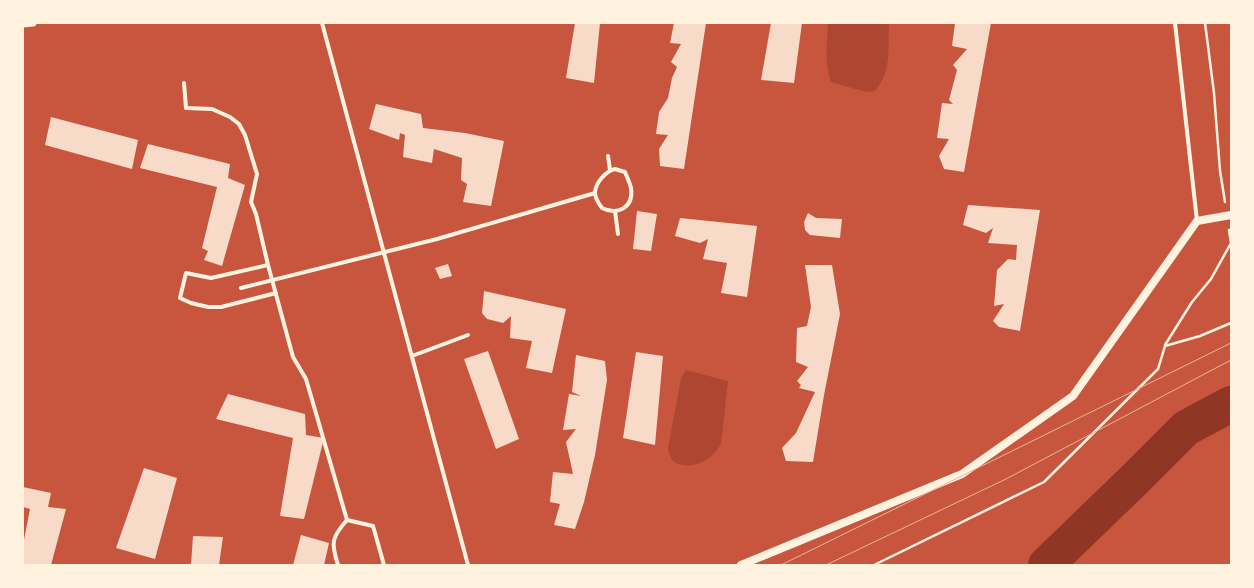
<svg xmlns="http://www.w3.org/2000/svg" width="1254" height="588" viewBox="0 0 1254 588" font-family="'Varela Round',sans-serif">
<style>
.green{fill:#ae4732}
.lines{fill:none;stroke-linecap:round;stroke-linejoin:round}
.river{stroke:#8f3625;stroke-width:36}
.building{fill:#f7dbc8}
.path{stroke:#fff3e0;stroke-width:2.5}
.minor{stroke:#fff3e0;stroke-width:4}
.tertiary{stroke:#fff3e0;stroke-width:7}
.secondary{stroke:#fff3e0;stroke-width:8}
.tram{stroke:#e9b49f;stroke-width:1}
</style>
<rect width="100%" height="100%" fill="#c8553d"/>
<g class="green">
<path d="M828,23h61c-1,24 3,48 -14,68l-9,1 -35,-10c-7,-19 -4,-39 -3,-59z"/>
<path d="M686,370l42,11 -7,63c-8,14 -23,24 -39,21 -5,-1 -9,-3 -11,-7 -1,-2 -2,-6 -3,-9l13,-71z"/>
</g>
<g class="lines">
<path class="river" d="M1046,565l87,-84 53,-53 45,-24"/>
</g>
<g class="building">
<path d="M575,23h25l-6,60 -28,-5z"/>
<path d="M674,23h32l-22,146 -24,-3 -1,-17 9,-14 -12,-1 3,-22 9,-14 4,-20 5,-11 -6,-5 10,-18 -11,-1z"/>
<path d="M771,23h31l-8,60 -33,-3z"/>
<path d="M955,23h36l-27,149 -20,-3 -5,-13 10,-17 -12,-1 5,-35 11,1 -4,-4 8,-30 -4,-5 14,-16 -15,-3z"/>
<path d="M376,104l45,10 2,14 42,5 39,8 -13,65 -28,-4 4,-18 -6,-4 1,-22 -28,-9 -2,14 -29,-6 2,-22 -5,-2 -1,7 -30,-11z"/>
<path d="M51,117l87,23 -6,29 -87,-24z"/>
<path d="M148,144l82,20 -2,14 17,7 -23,81 -18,-6 4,-9 -6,-3 15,-61 -77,-19z"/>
<path d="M968,205l72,5 -20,121 -21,-4 -6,-6 11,-17 -10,2 3,-36 11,-11 8,1 1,-15 -29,-2 5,-15 -7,5 -23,-8z"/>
<path d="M637,211l20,3 -6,37 -18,-2z"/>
<path d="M808,213l8,5 26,1 -2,19 -30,-3 -5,-5 -1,-8z"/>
<path d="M680,218l77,8 -10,71 -26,-4 6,-30 -24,-4 5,-20 -8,4 -25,-7z"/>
<path d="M448,264l4,12 -12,3 -5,-11z"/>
<path d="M805,265h27l8,49 -16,81 -11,67 -27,-1 -4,-13 14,-15 19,-41 -16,-4 2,-3 -4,-4 11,-14 -12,-5 1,-34 10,-2 4,-19z"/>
<path d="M484,291l82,18 -14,64 -26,-5 6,-27 -22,-3 1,-22 -8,7 -16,-4 -5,-6z"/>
<path d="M488,351l31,88 -23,10 -32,-90z"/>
<path d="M636,352l27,4 -8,89 -32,-7z"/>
<path d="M576,355l29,6 2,19 -12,75 -11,47 -9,27 -21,-4 6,-21 -10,-2 3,-30 20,2 -7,-32 10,-13 -13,1 6,-36 12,2 -9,-4z"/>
<path d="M228,394l77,20 1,21 18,3 -20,81 -24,-3 13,-78 -77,-19z"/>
<path d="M144,468l33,10 -22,81 -39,-11z"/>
<path d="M23,487l28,6 -3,14 18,2 -15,56h-28v-20l7,-36 -7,-2z"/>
<path d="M301,535l28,8 -5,22h-31z"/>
<path d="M193,536l30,1 -4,28h-28z"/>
</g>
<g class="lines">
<g class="path">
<path d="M1205,23l9,70 6,78 5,31"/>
<path d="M1165,345l27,-43 19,-23 20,-36 -2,-13"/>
<path d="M874,565l170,-83 114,-113 7,-23 35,-10 31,-13"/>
</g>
<g class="minor">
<path d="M322,23l146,542"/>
<path d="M1175,23l22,198"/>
<path d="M184,83l2,25 26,1 18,8 9,7 6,11 12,39 -6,28 5,12 12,51 25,92 13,22 41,141"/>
<path d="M608,156l2,14"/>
<path d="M615,169l10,3c2,5 5,11 6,16 3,19 -13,28 -29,20 -3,-4 -7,-10 -7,-15 0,-10 11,-22 20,-24z"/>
<path d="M615,211l3,23"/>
<path d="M268,265l-57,13 -25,-5 -6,25 11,5 17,4h13l55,-14"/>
<path d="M241,288l196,-49 158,-46"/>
<path d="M412,356l56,-21"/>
<path d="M347,520l26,6 11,39"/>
<path d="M338,565c-7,-22 -7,-27 9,-45"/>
</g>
<path class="tertiary" d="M23,24l10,-1"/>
<path class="secondary" d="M741,565l221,-91 111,-78 124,-175 34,-6"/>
<g class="tram">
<path d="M781,565l450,-222"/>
<path d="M826,565l180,-86 225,-119"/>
</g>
</g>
<rect width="1254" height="588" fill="none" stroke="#fff3e0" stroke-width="48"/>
</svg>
